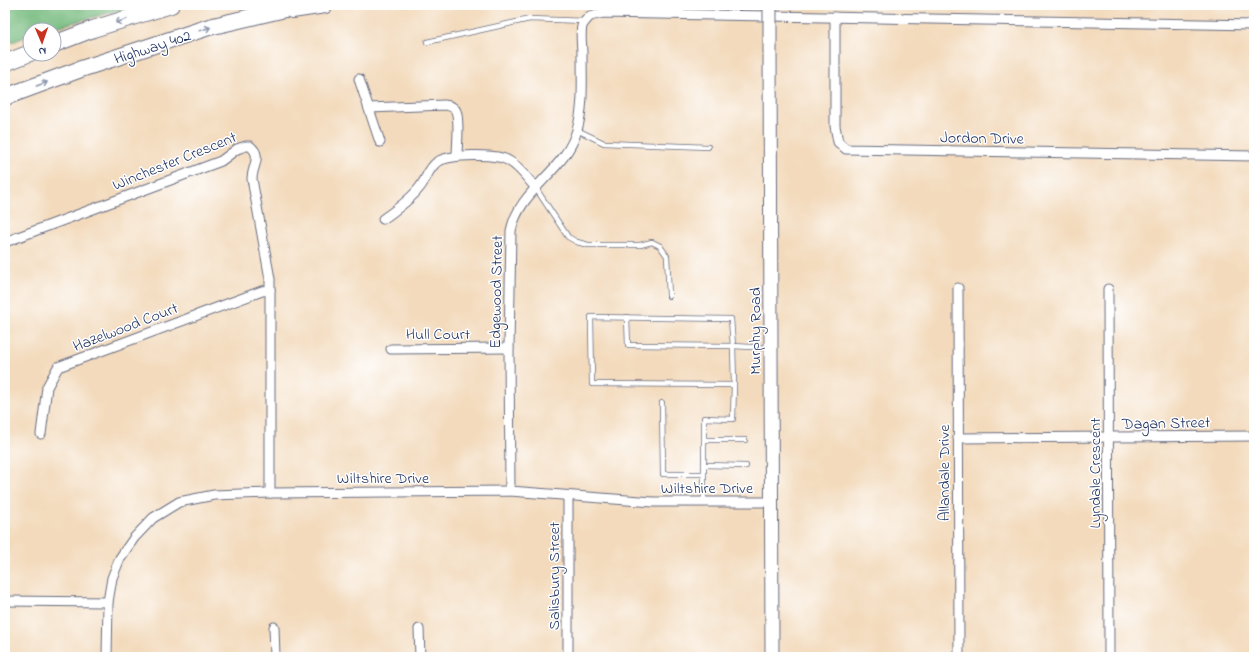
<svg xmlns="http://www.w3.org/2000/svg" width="1259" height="662" viewBox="0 0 1259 662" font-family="'Indie Flower',sans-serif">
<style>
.forest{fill:#78bc80;stroke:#4a766f}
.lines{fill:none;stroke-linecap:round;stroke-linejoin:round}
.lane-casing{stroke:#676b7f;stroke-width:6}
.street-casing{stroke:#676b7f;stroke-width:11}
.secondary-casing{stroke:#676b7f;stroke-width:15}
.highway-casing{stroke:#676b7f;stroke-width:18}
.lane{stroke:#fff;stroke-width:4.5}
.street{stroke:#fff;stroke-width:9}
.secondary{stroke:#fff;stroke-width:13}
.highway{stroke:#fff;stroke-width:16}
.secondary-bridge-casing{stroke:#676b7f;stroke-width:15;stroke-linecap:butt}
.secondary-bridge{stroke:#fff;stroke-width:13}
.oneway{stroke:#8d97ae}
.labels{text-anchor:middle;stroke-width:3;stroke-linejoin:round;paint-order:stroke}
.street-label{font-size:16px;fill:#1b2f5e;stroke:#fff}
</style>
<rect width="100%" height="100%" fill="#fff"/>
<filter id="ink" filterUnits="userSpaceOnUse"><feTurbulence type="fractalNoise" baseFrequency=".025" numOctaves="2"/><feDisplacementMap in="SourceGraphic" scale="8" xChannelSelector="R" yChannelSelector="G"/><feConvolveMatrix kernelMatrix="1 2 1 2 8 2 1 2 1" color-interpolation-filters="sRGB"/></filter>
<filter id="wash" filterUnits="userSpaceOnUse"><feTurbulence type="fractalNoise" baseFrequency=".012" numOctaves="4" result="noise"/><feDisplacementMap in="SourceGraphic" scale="16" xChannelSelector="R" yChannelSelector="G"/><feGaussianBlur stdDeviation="0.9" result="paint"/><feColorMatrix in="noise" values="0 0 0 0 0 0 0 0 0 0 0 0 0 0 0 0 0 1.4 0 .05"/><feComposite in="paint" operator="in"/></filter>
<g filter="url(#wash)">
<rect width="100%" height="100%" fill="#f3dabc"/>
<path class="forest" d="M5,5h134l-94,25h-15v5l-25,10z"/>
</g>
<g filter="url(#ink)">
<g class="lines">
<defs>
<g id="lane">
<path d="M427,42l103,-23 55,2"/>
<path d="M577,130l27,13 104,4"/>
<path d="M535,187l33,50 9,5 11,3h52l12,-3 8,4 7,10 2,40"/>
<path d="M627,317l1,28 105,1 1,39"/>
<path d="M662,403l1,71h41"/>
<path d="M704,440v25l42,1"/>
<path d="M745,440h-41v-22l29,1 1,-34 -142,-1 -1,-67 140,2 2,27 36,2"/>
<path d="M704,465v37"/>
</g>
<g id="street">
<path d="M835,17v109l3,16 8,7 408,7"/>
<path d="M359,79l21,63"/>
<path d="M369,108l76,-3c4,1 9,1 11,6 4,10 1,34 1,45"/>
<path d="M383,219c13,-9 28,-20 37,-32 7,-9 8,-18 17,-25 13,-8 60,-9 72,-1 11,6 18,17 26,26"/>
<path d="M5,242l216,-81 16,-12 9,-3h4c13,10 2,20 2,33l18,100v214"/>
<path d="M958,288l1,369"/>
<path d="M1108,289l1,368"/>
<path d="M391,349l118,-1"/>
<path d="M41,434l6,-47 11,-20 204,-76 8,-1"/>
<path d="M958,438l296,-2"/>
<path d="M510,491l-1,-143 2,-117c8,-42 55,-60 66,-101 7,-24 5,-51 5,-76 0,-9 -2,-20 0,-28 2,-4 5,-7 8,-10l13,-3 651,12"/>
<path d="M568,496v161"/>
<path d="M5,601l103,1"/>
<path d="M274,627l1,30"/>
<path d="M419,629l1,28"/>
<path d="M107,657l1,-55 4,-24 8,-20 14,-20 19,-20 26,-16 35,-7 56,-2 240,-2 143,11h118"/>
</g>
<path id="secondary" d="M770,43l2,614"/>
<g id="highway">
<path d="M292,10l33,-5"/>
<path d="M54,44l39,-15 78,-24"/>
<path d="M5,63l25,-10"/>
<path d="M5,97l76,-28 128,-42 93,-22"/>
</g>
</defs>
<use href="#lane" class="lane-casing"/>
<use href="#street" class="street-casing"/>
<use href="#secondary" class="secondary-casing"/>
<use href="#highway" class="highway-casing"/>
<use href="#lane" class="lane"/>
<use href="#street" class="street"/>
<use href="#secondary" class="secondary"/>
<use href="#highway" class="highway"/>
<defs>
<path id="secondary-bridge" d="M770,5v38"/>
</defs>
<use href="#secondary-bridge" class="secondary-bridge-casing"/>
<use href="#secondary-bridge" class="secondary-bridge"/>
</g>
<defs><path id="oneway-shaft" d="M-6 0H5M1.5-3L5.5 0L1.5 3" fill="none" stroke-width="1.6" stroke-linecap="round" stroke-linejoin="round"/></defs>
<g class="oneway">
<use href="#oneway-shaft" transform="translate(121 21) rotate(163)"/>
<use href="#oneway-shaft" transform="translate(205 29) rotate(-17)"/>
<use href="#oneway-shaft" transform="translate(42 84) rotate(-20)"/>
</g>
</g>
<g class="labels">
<g class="street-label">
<text transform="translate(152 46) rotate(-18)" y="6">Highway 402</text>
<text transform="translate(982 137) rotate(1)" y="6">Jordon Drive</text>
<text transform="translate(174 160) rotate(-22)" y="6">Winchester Crescent</text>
<text transform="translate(495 292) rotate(-89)" y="6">Edgewood Street</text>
<text transform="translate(125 326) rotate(-21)" y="6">Hazelwood Court</text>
<text transform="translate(754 331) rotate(-90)" y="6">Murphy Road</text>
<text x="438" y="339">Hull Court</text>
<text transform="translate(1166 422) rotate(-1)" y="6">Dagan Street</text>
<text transform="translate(943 473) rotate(-90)" y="6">Allandale Drive</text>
<text transform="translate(1094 473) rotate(-90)" y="6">Lyndale Crescent</text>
<text x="383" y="483">Wiltshire Drive</text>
<text x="707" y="493">Wiltshire Drive</text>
<text transform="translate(553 576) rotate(-90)" y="6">Salisbury Street</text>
</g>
</g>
<rect width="1259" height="662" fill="none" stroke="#fff" stroke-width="20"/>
<g transform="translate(42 42) rotate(178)"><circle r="19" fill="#ffffff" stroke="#a4acbf"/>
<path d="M0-3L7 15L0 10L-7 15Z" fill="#c8321e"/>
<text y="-6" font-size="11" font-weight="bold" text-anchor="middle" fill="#1b2f5e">N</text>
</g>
</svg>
